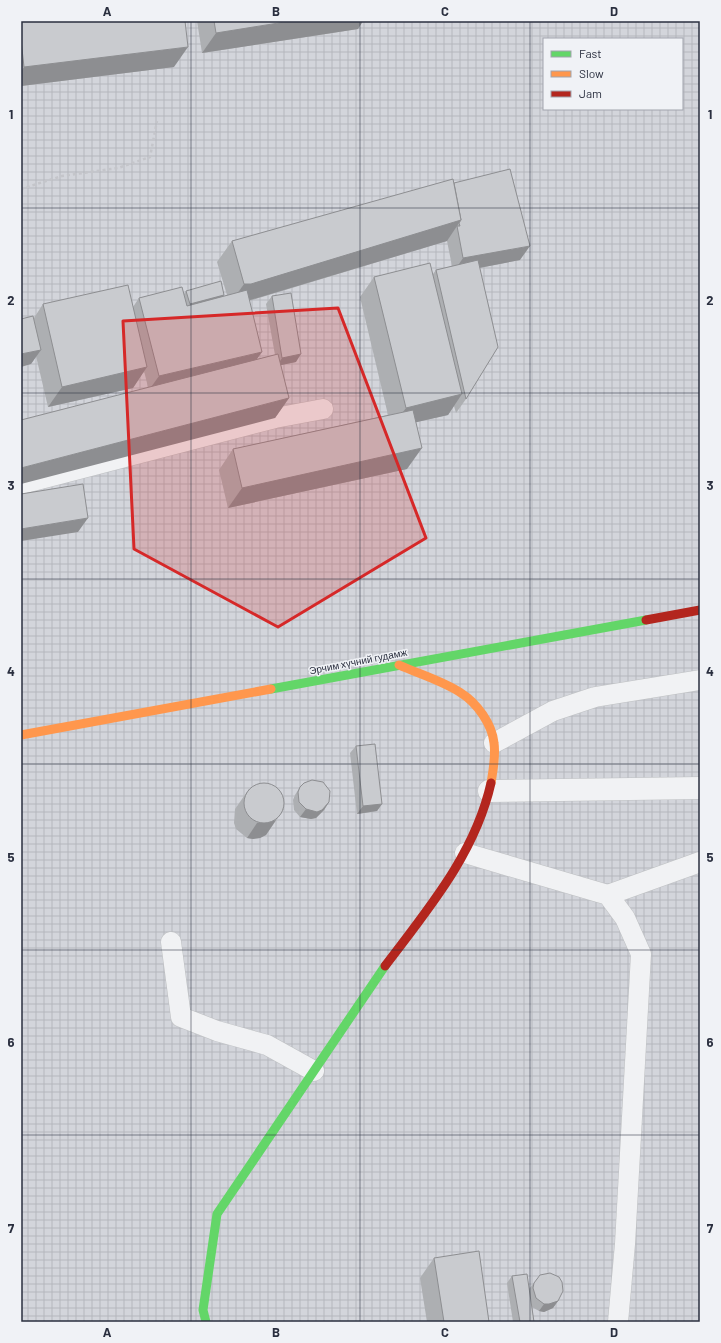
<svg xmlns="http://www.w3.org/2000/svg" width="721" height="1343" viewBox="0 0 721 1343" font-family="Barlow,sans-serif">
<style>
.industrial{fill:url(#industrial-grid);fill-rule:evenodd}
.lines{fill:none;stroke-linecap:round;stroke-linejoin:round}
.lane-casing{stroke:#bfc1c3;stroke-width:21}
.street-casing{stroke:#bfc1c3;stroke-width:23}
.path{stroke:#c4c5ca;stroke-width:2.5;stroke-dasharray:3 3;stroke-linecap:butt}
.lane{stroke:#f1f2f4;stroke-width:20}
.street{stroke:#f1f2f4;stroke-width:22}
.fast{stroke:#63d668;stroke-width:9}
.slow{stroke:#ff974d;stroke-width:9}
.jam{stroke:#b3261e;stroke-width:9}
.wall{fill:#adafb2}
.shaded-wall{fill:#8d8e91}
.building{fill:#c9cbcf;stroke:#8d8e91}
.marked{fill:#d62828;fill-opacity:0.2;stroke:#d62828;stroke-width:3;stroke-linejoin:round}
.grid{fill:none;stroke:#2a2f3f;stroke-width:1;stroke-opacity:0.55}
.labels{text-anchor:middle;stroke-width:3;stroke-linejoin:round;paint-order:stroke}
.street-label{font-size:10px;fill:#2a2f3f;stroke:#f0f2f6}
.neatline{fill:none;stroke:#2a2f3f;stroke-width:1.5}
.grid-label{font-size:13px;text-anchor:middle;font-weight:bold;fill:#2a2f3f}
</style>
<defs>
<pattern id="industrial-grid" width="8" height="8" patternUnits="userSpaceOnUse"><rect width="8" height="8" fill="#d3d5db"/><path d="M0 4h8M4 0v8" fill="none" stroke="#b5b7bd"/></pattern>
</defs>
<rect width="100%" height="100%" fill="#e2e4e7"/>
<path class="industrial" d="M21,21h679v1301h-679zM544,39h138v70h-138z"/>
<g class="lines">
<defs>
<g id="lane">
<path d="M21,484l254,-66 48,-9"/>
<path d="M494,743l59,-32 42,-14 105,-17"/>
<path d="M465,853l143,42 17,23 16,36 -16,290 -7,78"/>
<path d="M608,895l92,-33"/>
<path d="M171,942l10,75 36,14 50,14 47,26"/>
</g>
<path id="street" d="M489,791l211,-3"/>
</defs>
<use href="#lane" class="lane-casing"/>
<use href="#street" class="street-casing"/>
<path class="path" d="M21,189l41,-13 56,-8 32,-11 7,-36"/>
<use href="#lane" class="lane"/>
<use href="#street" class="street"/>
<g class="fast">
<path d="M271,689l375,-69"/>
<path d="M206,1322l-3,-12 14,-96 168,-248"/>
</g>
<g class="slow">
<path d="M399,665c20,9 44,16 62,28 16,10 31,31 33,50 2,14 -1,27 -3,40"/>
<path d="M21,735l250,-46"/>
</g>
<g class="jam">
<path d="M646,620l54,-10"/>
<path d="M385,966c43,-57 90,-112 106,-183"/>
</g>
</g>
<g class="wall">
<path d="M21,21l153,46 -153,19z"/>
<path d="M197,21h166l-5,8 -156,24z"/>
<path d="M454,183l66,77 -41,8 -13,131 -10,14 -2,-7 -6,9 -32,7 -9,47 -179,39 -9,-38 14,-21 155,-34 -28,-118 14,-20 59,-3 3,-4 16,-4 -5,-25 -198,60 8,58 18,-4 -9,-51 6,-8 24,66 -16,3 9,33 -14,20 -127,-31 -4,-16 -11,17 -85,19 -12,-51 -5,8 3,-46 9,-14 90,3 6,-9 45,-4 2,-3 37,5 4,-1 -10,-33 15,-21z"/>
<path d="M356,746l26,58 -5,7 -20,3 -7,-61z"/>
<path d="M300,787l29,15 -5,8 -8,8 -5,1 -11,-2 -6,-7 -1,-10 2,-5z"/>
<path d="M249,789l35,20 -18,26 -6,3 -7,1 -6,-1 -11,-9 -2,-6 1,-14z"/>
<path d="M434,1258l55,64h-62l-7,-44z"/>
<path d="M512,1276l17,13 5,-6 24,18 -5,7 -9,4 -5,-1 -7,-4 2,15h-21l-6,-39z"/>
</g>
<g class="shaded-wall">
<path d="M291,21h72l-5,8 -156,24 14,-20z"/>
<path d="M188,47l-14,20 -153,19v-14l3,-5z"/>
<path d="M461,220l-14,21 -210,63h-7l14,-20z"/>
<path d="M530,246l-10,14 -67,13 10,-15z"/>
<path d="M224,295l-5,8 -35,9 6,-8z"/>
<path d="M41,350l-10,14 -10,3v-13z"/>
<path d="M262,352l-10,14 -103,24 10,-14z"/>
<path d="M301,354l-5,8 -19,4 5,-8z"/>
<path d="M147,367l-14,21 -85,19 14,-20z"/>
<path d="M462,394l-14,21 -57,13 15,-20z"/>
<path d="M289,398l-14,20 -254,66v-16z"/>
<path d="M422,448l-15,21 -179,39 14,-20z"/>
<path d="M88,518l-10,14 -57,9v-12z"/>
<path d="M329,802l-5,8 -8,8 -5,1 -11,-2 6,-8z"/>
<path d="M382,804l-5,7 -20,3 6,-8z"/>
<path d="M276,820l-10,15 -6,3 -7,1 -6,-1 10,-15z"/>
<path d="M558,1301l-5,7 -9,4 -5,-1 5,-7z"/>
</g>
<g class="building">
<path d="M21,21h164l3,26 -164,20 -3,-27z"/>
<path d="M214,21h77l-75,12z"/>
<path d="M510,169l20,77 -67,12 -6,-32h3l-1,-3 2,-3 -7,-37z"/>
<path d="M453,179l8,41 -210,64h-7l-12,-43z"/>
<path d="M478,260l20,87 -32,52 -30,-129z"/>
<path d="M430,263l32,131 -56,14 -32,-131z"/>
<path d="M221,281l3,14 -34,9 -4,-13z"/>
<path d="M128,285l19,82 -85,20 -19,-83z"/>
<path d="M182,287l5,19 60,-16 15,62 -103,24 -20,-78z"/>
<path d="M291,293l10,61 -19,4 -10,-62z"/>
<path d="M33,316l8,34 -20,4v-35z"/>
<path d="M278,354l11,44 -268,70v-48z"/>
<path d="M413,410l9,38 -180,40 -9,-39z"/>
<path d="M83,484l5,34 -67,11v-35z"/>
<path d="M375,744l7,60 -19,2 -7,-60z"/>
<path d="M312,780l11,2 7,9 -1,11 -7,8 -5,2 -11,-3 -7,-7 -1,-10 2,-5 4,-4z"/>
<circle cx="264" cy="803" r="20"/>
<path d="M479,1251l10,71h-45l-10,-64z"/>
<path d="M550,1273l9,4 3,5 1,9 -5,10 -9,3h-5l-8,-6 -3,-10 1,-5 6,-8z"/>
<path d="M527,1274l7,48h-14l-8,-46z"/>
</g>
<path class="marked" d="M338,308l88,230 -148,89 -144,-78 -11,-228z"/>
<path class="grid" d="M191,21v1301M360,21v1301M530,21v1301M21,208h679M21,393h679M21,579h679M21,764h679M21,950h679M21,1135h679"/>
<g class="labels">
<g class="street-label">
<text transform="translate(358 661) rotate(-11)" y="4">Эрчим хүчний гудамж</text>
</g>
</g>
<rect width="721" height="1343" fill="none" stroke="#f0f2f6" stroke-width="44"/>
<rect x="543" y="38" width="140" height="72" fill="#f0f2f6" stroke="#a1a4ad"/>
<rect x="551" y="51" width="20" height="6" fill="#63d668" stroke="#a1a4ad"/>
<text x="579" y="58" font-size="12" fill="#2a2f3f">Fast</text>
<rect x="551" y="71" width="20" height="6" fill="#ff974d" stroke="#a1a4ad"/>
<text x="579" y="78" font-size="12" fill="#2a2f3f">Slow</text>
<rect x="551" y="91" width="20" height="6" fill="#b3261e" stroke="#a1a4ad"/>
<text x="579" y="98" font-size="12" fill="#2a2f3f">Jam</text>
<rect x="22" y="22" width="677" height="1299" class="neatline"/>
<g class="grid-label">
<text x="107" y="16">A</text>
<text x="276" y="16">B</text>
<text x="445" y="16">C</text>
<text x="614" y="16">D</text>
<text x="11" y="119">1</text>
<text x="710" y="119">1</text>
<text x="11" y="305">2</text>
<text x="710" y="305">2</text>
<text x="11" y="490">3</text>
<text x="710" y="490">3</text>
<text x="11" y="676">4</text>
<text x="710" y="676">4</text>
<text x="11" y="862">5</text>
<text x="710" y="862">5</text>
<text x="11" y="1047">6</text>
<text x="710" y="1047">6</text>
<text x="11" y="1233">7</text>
<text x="710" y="1233">7</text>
<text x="107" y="1337">A</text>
<text x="276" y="1337">B</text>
<text x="445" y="1337">C</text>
<text x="614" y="1337">D</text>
</g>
</svg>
